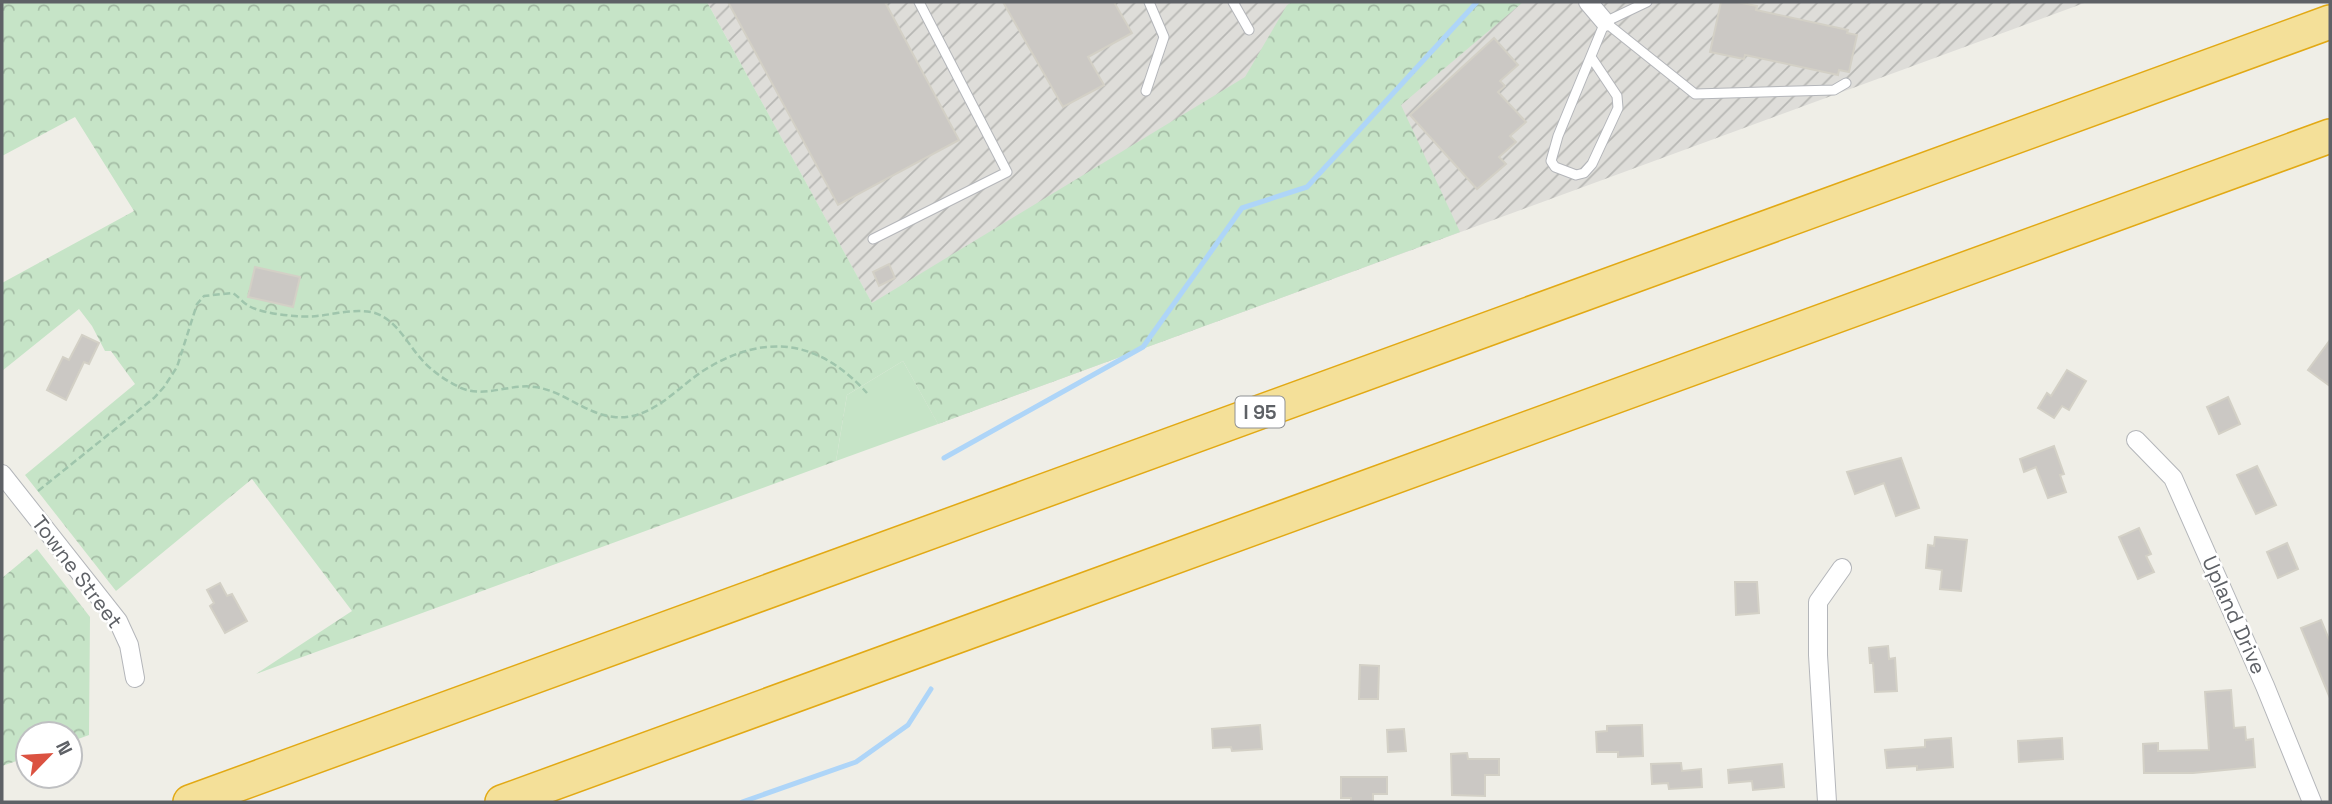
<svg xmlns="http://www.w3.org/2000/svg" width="2332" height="804" viewBox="0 0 2332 804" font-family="'Space Grotesk',sans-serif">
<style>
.industrial{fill:url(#industrial-furrows)}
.grass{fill:#c6e4c7}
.forest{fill:url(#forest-crowns)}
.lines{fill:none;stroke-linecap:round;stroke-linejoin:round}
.stream{stroke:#aed5f8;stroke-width:5}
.building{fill:#cbc8c4;stroke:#d3d0c6;stroke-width:2}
.lane-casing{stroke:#b4b6ba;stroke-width:11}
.street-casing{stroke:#b4b6ba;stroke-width:20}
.highway-casing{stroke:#e2a914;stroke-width:36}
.path{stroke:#9fc5ac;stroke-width:2.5;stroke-dasharray:7 3.5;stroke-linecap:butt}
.lane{stroke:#fff;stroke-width:9}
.street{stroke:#fff;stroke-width:18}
.highway{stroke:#f4e099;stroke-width:33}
.labels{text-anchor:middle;stroke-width:5;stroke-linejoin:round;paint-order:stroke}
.shield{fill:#fff;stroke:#8e9094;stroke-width:2}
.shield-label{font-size:19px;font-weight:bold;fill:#5e6166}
.street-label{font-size:21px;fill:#5e6166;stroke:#fff}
</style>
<defs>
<pattern id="industrial-furrows" width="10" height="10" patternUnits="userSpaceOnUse" patternTransform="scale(1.75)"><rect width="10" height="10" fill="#deddd9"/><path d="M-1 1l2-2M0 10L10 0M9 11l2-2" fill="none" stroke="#b7b7b4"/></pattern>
<pattern id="forest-crowns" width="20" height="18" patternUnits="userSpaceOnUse" patternTransform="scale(1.75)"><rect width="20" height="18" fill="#c6e4c7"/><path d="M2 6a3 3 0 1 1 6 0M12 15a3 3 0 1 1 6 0" fill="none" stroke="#a4bca5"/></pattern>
</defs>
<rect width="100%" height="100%" fill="#efeee7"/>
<path class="industrial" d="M707,2h1380l-1149,422z"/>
<path class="grass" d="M903,361l35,63 -102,37 11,-66z"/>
<g class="forest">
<path d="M2,2h705l165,301 373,-226 42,-72 6,-3h230l-122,103 59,127 -522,192 -35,-63 -56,34 -11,66 -580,213 96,-63 -100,-132 -136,112 -91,-116 110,-91 -24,-33h-6l-13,-25 -13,-17 -77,62v-88l132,-72 -59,-94 -73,39z"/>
<path d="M37,549l53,68 -1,118 -19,7v-8h-42v23l-26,9v-188z"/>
</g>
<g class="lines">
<g class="stream">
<path d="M944,458l199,-111 99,-139 65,-21 170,-185"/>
<path d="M742,802l114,-40 52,-37 23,-36"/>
</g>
</g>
<g class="building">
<path d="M728,2h157l74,138 -121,65z"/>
<path d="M1003,2h111l18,31 -44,24 16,28 -41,22z"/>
<path d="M1721,2h16l20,4 -1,4 92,20 -1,3 10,2 -8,37 -10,-2 -1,5 -93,-20 -1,4 -34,-7z"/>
<path d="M1494,38l24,27 -18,16 5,5 -7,6 28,30 -16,14 6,6 -17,15 7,7 -29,25 -67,-74z"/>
<path d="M889,264l6,14 -16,8 -6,-14z"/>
<path d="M255,267l45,10 -7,30 -45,-10z"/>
<path d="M82,335l17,8 -10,21 -5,-2 -18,38 -19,-10 16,-33 6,3z"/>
<path d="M2330,340v46l-22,-16z"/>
<path d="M2067,370l19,11 -17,29 -7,-4 -8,12 -16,-10 9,-15 4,3z"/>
<path d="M2228,397l12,27 -21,10 -12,-27z"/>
<path d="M2054,446l10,28 -4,1 6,17 -18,6 -12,-31 -12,5 -4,-13z"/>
<path d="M1901,458l18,50 -23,8 -12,-33 -29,11 -8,-22z"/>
<path d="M2257,466l19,39 -20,9 -19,-39z"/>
<path d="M2139,528l12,26 -5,2 8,16 -16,7 -19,-42z"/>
<path d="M1935,537l32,3 -6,51 -21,-2 2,-19 -16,-2 2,-23 6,1z"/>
<path d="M2287,543l11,26 -20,9 -11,-26z"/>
<path d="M1735,582h22l2,31 -23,2z"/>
<path d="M220,583l7,13 5,-2 15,27 -22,12 -15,-27 4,-3 -7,-13z"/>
<path d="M2321,620l9,22v56l-29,-70z"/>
<path d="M1888,646l1,13 6,-1 2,33 -22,1 -2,-29h-3l-1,-15z"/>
<path d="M1360,665l19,1 -1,33h-19z"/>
<path d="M2231,690l3,38 11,-1 1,13 7,-1 2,28 -62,6h-49l-1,-29 15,-1v8l51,-1 -4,-58z"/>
<path d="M1260,725l2,24 -30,2 -1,-4 -18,1 -1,-19z"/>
<path d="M1642,725l1,31 -25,1v-5h-21l-1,-20 11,-1v-5z"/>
<path d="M1404,729l2,22 -18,1 -1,-22z"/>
<path d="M1951,738l2,29 -36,3v-4l-30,2 -2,-18 40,-3v-7z"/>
<path d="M2062,738l1,21 -44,3 -1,-21z"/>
<path d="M1467,753l1,6h31v16h-14v21l-33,-1 -1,-41z"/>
<path d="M1681,763l1,8 19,-2 1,18 -33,2 -1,-6 -16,1 -1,-20z"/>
<path d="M1782,764l2,23 -31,3 -1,-9 -23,2 -1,-13z"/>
<path d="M1341,777h46v17h-14v8h-22v-4h-10z"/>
</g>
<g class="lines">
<defs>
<g id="lane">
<path d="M1233,2l16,28"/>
<path d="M1605,22l90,72 139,-4 12,-7"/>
<path d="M1591,57l26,39 1,12 -26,56 -8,9 -8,2 -21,-8 -4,-6 7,-25 47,-114 42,-20"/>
<path d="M1146,91l18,-54 -15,-35"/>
<path d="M873,239l134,-67 -88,-170"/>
</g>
<g id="street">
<path d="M1588,2l17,20"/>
<path d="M2136,440l37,38 92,208 47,116"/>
<path d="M2,474l116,147 11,24 6,33"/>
<path d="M1827,802l-9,-147v-53l24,-34"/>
</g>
<g id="highway">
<path d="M190,802l2140,-780"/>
<path d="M502,802l1828,-666"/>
</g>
</defs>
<use href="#lane" class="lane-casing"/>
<use href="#street" class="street-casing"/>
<use href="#highway" class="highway-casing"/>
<path class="path" d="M38,491l116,-93 10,-11 13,-20 20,-63 7,-8 29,-3c6,4 10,10 16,13 13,8 53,12 68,10 19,-2 39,-8 58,-3 23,8 32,31 48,48 9,10 22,19 34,25 25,14 52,-3 78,1 29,4 50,27 79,30 38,4 63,-30 92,-48 61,-37 114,-28 161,24"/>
<use href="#lane" class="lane"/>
<use href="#street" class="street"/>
<use href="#highway" class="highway"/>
</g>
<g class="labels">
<rect class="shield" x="1235.5" y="396.5" width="49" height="31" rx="5"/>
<g class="shield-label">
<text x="1260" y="419">I 95</text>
</g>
<g class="street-label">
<text transform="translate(77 572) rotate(53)" y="7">Towne Street</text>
<text transform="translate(2234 615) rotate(66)" y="7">Upland Drive</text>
</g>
</g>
<rect width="2332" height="804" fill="none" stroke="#5e6166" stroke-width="7"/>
<g transform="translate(49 755) rotate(65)"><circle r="33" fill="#ffffff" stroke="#bfc0c2" stroke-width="2"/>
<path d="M0-5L12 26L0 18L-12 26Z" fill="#db5241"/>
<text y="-10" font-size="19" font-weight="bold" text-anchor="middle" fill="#5e6166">N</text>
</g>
</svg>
